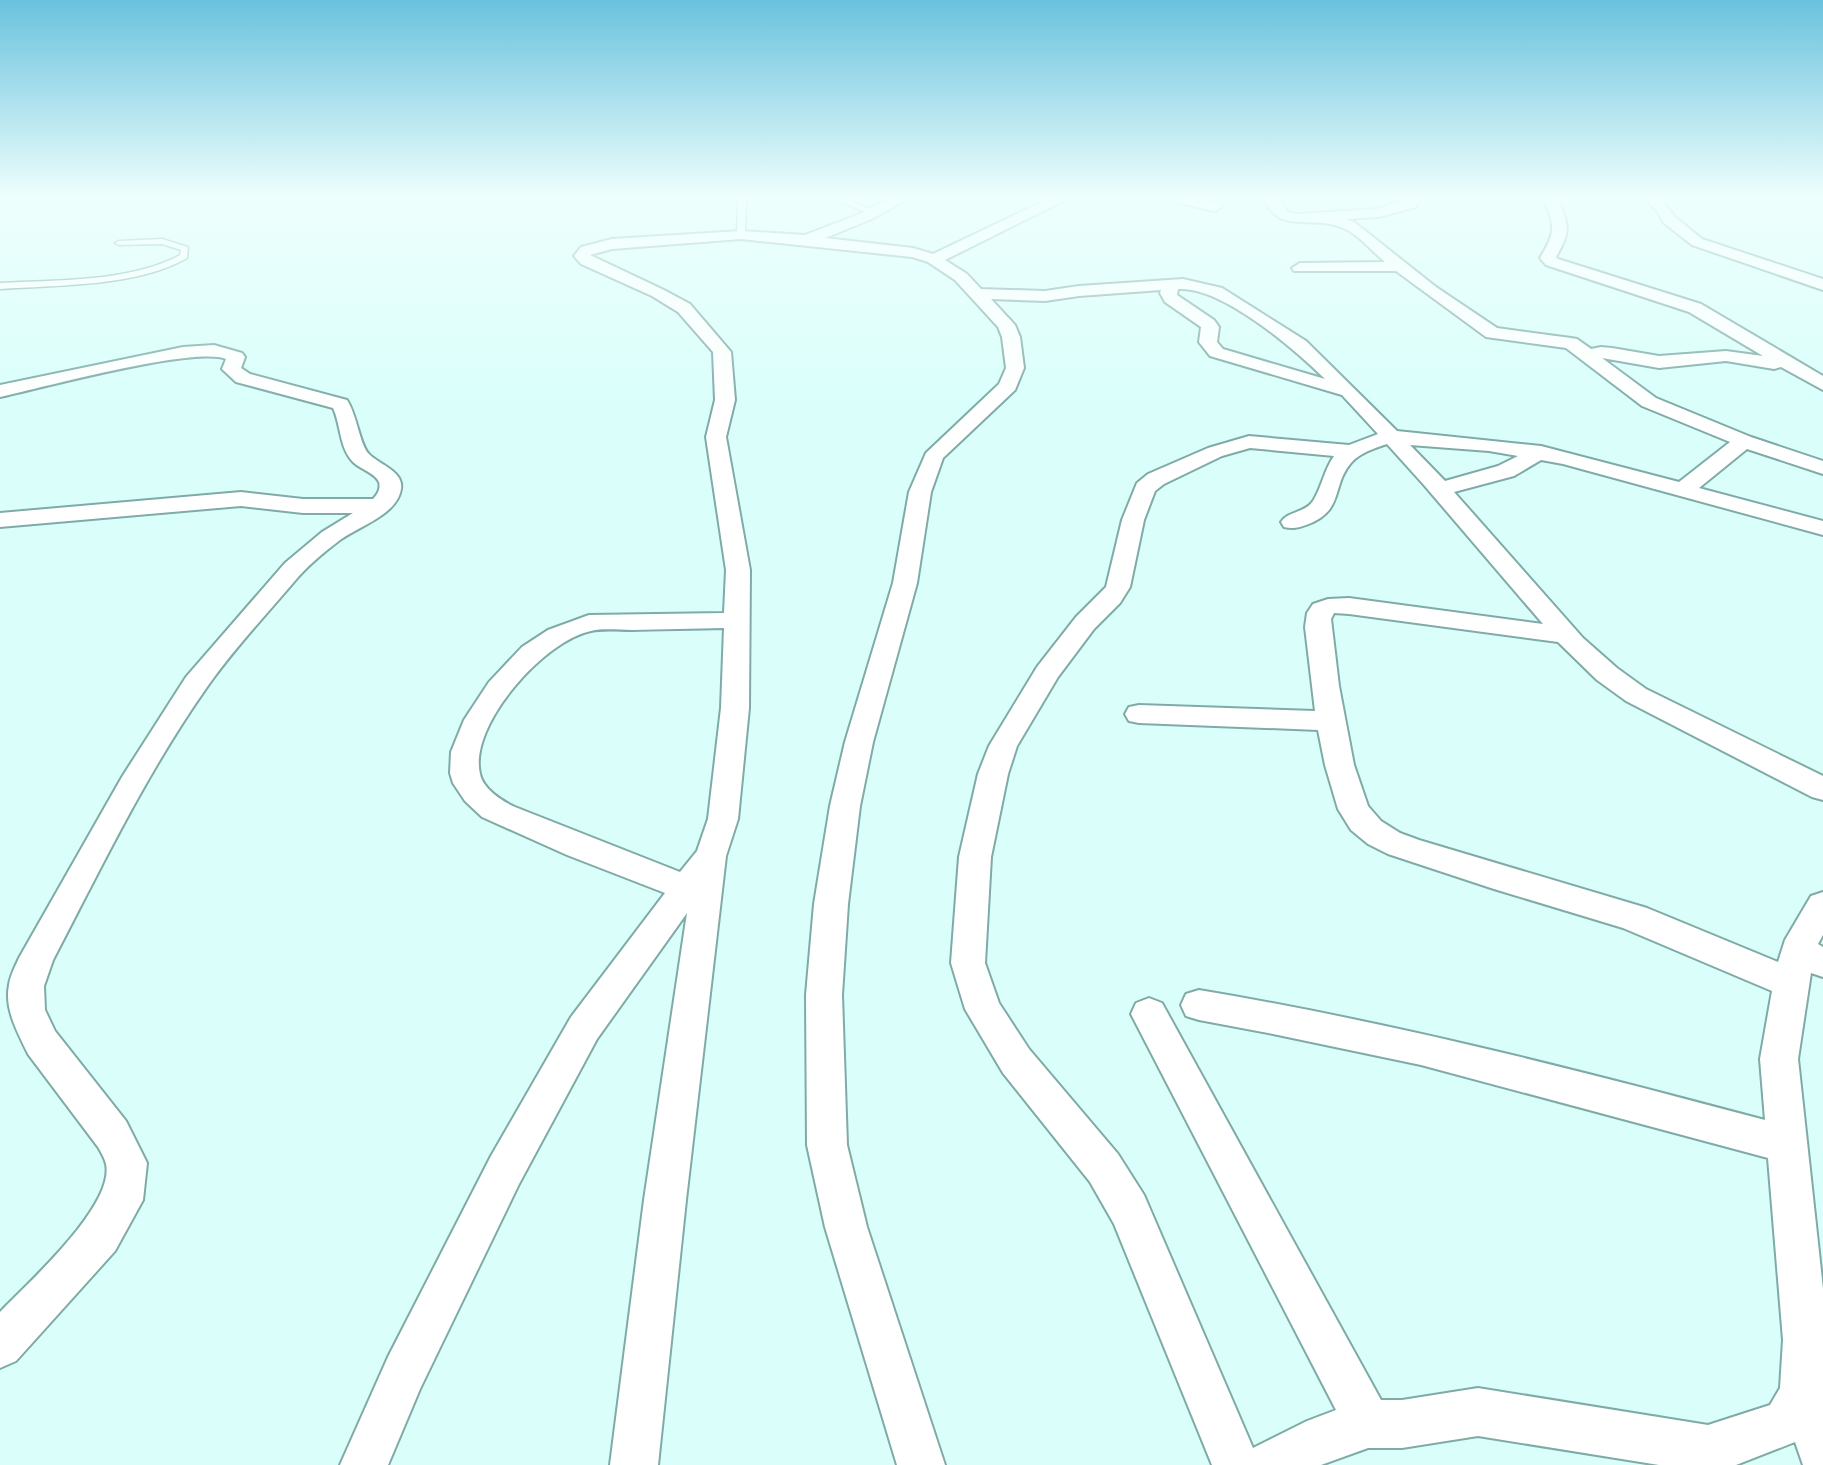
<svg xmlns="http://www.w3.org/2000/svg" width="1823" height="1465" viewBox="0 0 1823 1465" font-family="'Fira Sans Condensed',sans-serif">
<style>
.lines{fill:none;stroke-linecap:round;stroke-linejoin:round}
.lane-casing{stroke:#7faba7;stroke-width:3}
.street-casing{stroke:#7faba7;stroke-width:4}
.lane{fill:#fff;fill-rule:evenodd}
.street{fill:#fff;fill-rule:evenodd}
</style>
<rect width="100%" height="100%" fill="#dafffb"/>
<g class="lines">
<defs>
<g id="lane">
<path d="M0,199h6l-6,3z"/>
<path d="M738,199h8l-1,36 -4,2 -4,-2z"/>
<path d="M834,199h11l35,14 -7,2z"/>
<path d="M162,239l26,8 -1,11c-50,29 -130,27 -187,31v-6c54,-3 132,-1 180,-28l1,-5 -19,-6 -43,1 -4,-2 4,-2z"/>
</g>
<g id="street">
<path d="M889,199h18l-35,20 -47,19 88,10 20,6 115,-55h19l-122,61 22,14 14,15 64,2 34,-5 104,-7 39,9 84,53 91,90 144,15 138,36 51,-40 -88,-36 -76,-58 -80,-11 -90,-66h-102l-2,-3 8,-5 85,-1c-13,-11 -28,-29 -44,-35 -31,-12 -61,8 -77,-28h14l10,13 8,2 82,-5 28,-10h14l-4,8 -37,10 -33,2 8,3 82,65 61,41 74,10 6,1 14,10 10,-2 11,1 47,8 67,-5 37,5 -74,-44 -143,-47 -6,-7c16,-26 15,-30 4,-59h14c11,28 13,32 -2,58l2,2 143,45 122,72v14l-42,-23 -7,2 -48,-8 -67,7 -57,-10 54,40 95,39 72,24v13l-76,-25 -48,39 124,33v14l-260,-71 -22,-4 -27,16 -60,16 129,146 34,30 29,21 177,87v24l-11,-3 -186,-96 -29,-21 -39,-38 -209,-28 -15,-1 -3,6 8,67 15,79 14,41 13,15 19,12 19,7 228,68 131,54 7,-22 26,-44 12,-4v43l-5,9 5,3v30l-12,-4 -13,86 25,230v176h-20l-8,-23 -59,23h-77l-181,-29 -76,12h-34l-47,17h-109l-98,-241 -24,-42 -87,-109 -38,-64 -14,-46 8,-106 19,-83 11,-28 48,-79 39,-50 30,-30 16,-67 15,-37 11,-9 60,-26 41,-12 100,9 29,-11 -36,-39 -132,-39 -11,-14 2,-15 -36,-25 -5,-9 1,-3 -82,6 -34,5 -54,-2 24,26 5,12 4,31 -9,22 -72,68 -12,34 -14,91 -44,159 -13,64 -12,98 -6,91 5,150 20,82 78,238h-48l-72,-238 -18,-82 -1,-150 8,-91 16,-98 15,-64 48,-159 16,-91 17,-39 73,-69 7,-16 -4,-31 -4,-10 -43,-47 -27,-18 -16,-5 -171,-18 -129,10 -22,6 74,35 26,14 41,48 4,48 -9,37 24,133 -1,138 -11,111 -12,37 -40,344 -28,265h-48l34,-265 43,-287 -90,126 -78,145 -99,205 -32,76h-48l48,-108 103,-201 80,-139 94,-124 -98,-38 -85,-38 -17,-16 -12,-18 -3,-10 1,-21 13,-32 25,-38 33,-35 26,-17 41,-15 135,-2 2,-43 -20,-133 9,-37 -2,-48 -35,-40 -26,-16 -71,-32 -7,-8 7,-9 31,-8 129,-8 64,4 57,-22zM1178,289c44,-3 116,60 147,90l-102,-30 -6,-7 2,-15 -5,-7 -37,-25zM1387,444l37,41 119,139 -194,-26 -21,1 -15,5 -6,9 -2,14 10,84 -176,-6 -10,2 -4,7 4,7 10,2 179,7 7,35 13,44 13,21 17,14 20,10 106,35 129,39 149,63 -12,68 5,61c-187,-50 -374,-98 -566,-130l-13,4 -5,11 5,11 13,4 74,14 148,31 347,93 15,182 -3,48 -10,17 -62,20 -230,-37 -76,12h-21l-219,-397 -13,-5 -13,5 -5,11 205,396 -29,11 -54,27 -109,-253 -26,-41 -89,-105 -30,-46 -14,-40 6,-106 17,-83 9,-28 41,-69 36,-48 26,-26 10,-16 14,-67 11,-29 9,-7 58,-28 28,-8 84,8c-10,14 -12,31 -21,45 -8,12 -25,10 -32,21l3,5c9,2 14,1 22,-2 39,-14 25,-39 45,-62 8,-10 24,-15 36,-19zM1410,445l79,6 29,5 -20,10 -53,15zM724,628l-3,80 -13,111 -11,32 -17,21 -165,-65c-13,-6 -32,-18 -35,-33 -12,-49 65,-134 111,-143 13,-3 28,-1 41,-1 31,-1 61,-1 92,-2z"/>
<path d="M1173,199h26l21,5 2,3 -7,4 -40,-9z"/>
<path d="M1645,199h15l15,18 27,22 121,40v11l-131,-45 -28,-22 -7,-12z"/>
<path d="M214,345l28,8 3,4 -4,11 9,6 97,26c10,15 13,46 22,54 9,10 35,17 32,35 -4,26 -42,37 -61,51 -17,13 -33,26 -47,43 -29,34 -60,67 -86,104 -60,85 -106,181 -154,273l-9,26 1,24 10,21 71,90 21,42 -4,37 -28,51 -99,110 -16,7v-56c28,-29 115,-107 106,-148 -1,-5 -5,-12 -8,-17l-70,-93c-10,-21 -24,-45 -19,-69 1,-9 6,-18 10,-27l103,-181 64,-100 99,-114 37,-31 31,-19h-50l-62,-7 -241,21v-14l241,-21 62,7h70c4,-4 8,-10 6,-17 -4,-9 -19,-13 -26,-20 -14,-15 -12,-37 -20,-54l-97,-26 -14,-13 4,-10c-31,-13 -185,29 -226,38v-12l183,-38z"/>
</g>
</defs>
<use href="#lane" class="lane-casing"/>
<use href="#street" class="street-casing"/>
<use href="#lane" class="lane"/>
<use href="#street" class="street"/>
</g>
<linearGradient id="sky" x2="0" y2="1"><stop stop-color="#6ac2de"/><stop offset="0.49" stop-color="#eefffd"/><stop offset="1" stop-color="#eefffd" stop-opacity="0"/></linearGradient>
<rect width="1823" height="404" fill="url(#sky)"/>
</svg>
